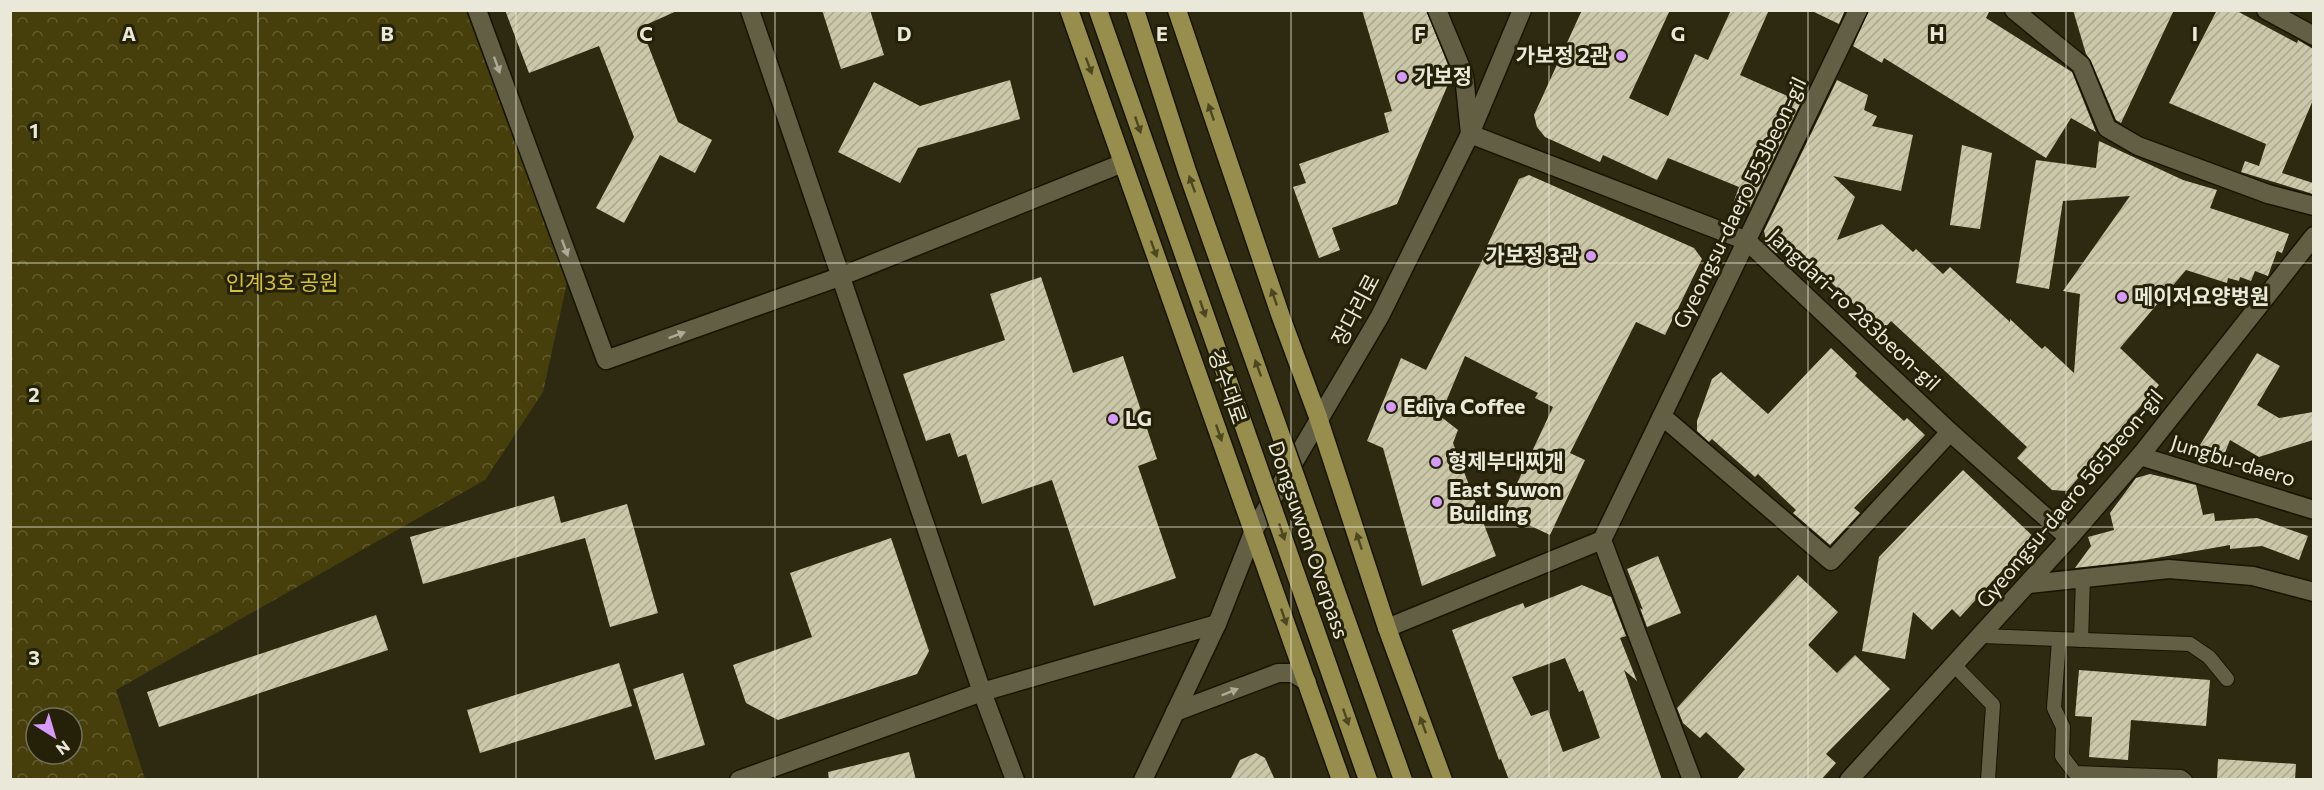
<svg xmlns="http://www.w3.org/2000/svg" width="2324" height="790" viewBox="0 0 2324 790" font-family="Commissioner,'Noto Sans KR',sans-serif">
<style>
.park{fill:url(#park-crowns);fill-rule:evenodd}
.building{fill:url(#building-hatch);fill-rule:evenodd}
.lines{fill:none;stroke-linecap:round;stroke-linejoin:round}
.lane-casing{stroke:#161300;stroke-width:16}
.street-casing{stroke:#161300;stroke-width:21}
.secondary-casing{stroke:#161300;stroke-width:21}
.primary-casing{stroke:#161300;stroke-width:21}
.lane{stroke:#635f45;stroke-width:14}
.street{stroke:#635f45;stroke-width:18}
.secondary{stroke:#635f45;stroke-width:18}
.primary{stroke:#978d4d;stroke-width:18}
.primary-bridge-casing{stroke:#161300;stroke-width:21;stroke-linecap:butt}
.primary-bridge{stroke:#978d4d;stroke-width:18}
.oneway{fill:#adab96}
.oneway2{fill:#4c4720}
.grid{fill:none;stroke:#eae9d9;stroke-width:1.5;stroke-opacity:0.55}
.poi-dot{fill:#d69bfa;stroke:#242108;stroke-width:2}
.labels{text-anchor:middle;stroke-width:6;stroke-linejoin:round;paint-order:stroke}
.poi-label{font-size:21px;font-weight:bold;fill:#eae9d9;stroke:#242108;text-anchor:start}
.street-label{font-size:21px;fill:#eae9d9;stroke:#242108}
.park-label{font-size:21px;fill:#d3c138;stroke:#242108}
.grid-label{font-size:20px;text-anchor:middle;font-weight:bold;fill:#eae9d9;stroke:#242108;stroke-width:6;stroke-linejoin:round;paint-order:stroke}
</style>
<defs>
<pattern id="park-crowns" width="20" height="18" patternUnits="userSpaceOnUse" patternTransform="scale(1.5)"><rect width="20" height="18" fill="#463f0b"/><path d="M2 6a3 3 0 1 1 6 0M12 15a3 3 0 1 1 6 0" fill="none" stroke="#615b2e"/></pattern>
<pattern id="building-hatch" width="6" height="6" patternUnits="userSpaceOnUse" patternTransform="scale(1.5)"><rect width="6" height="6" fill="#cbc7a9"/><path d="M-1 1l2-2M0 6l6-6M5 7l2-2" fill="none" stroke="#aaa78f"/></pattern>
</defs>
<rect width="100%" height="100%" fill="#2e2a12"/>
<path class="park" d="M10,11h467l96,244 -30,137 -58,88 -369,210 29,89h-134zM36,718h36v36h-36z"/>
<g class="building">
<path d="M505,10h174l-38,17 37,95 34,18 -17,33 -35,-18 -36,68 -28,-15 38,-71 -35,-91 -70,27z"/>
<path d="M822,10h48l14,45 -43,14z"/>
<path d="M1362,10h64l26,65 -55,129 -65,24 8,22 -21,8 -26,-71 13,-4 -7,-19 90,-32 -5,-19 8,-2z"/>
<path d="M1582,10h88l-41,88 39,18 27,-62 13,6 23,-50h38l-29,65 61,27 -51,105 -16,-6 5,-14 -71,-29 -11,22 -54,-25 -3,7 -55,-25 -8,-10 -3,-12z"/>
<path d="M1810,10h35l-6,14z"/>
<path d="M1869,10h121l-4,8 86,54 24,60 -25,-14 -25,40 -162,-100 -2,5 -29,-17z"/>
<path d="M2073,10h101l-53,113 -5,-3 -25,-59 -5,-7z"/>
<path d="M2217,10h18l62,33 1,-3 15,9v51l-31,73 31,10v11l-72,-22 4,-11 14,5 7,-22 -97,-41z"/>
<path d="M1010,80l10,39 -102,29 -18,35 -62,-31 36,-70 46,24z"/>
<path d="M1837,80l31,15 -4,15 13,6 -5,10 41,9 -12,56 -68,-15 22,21 -18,43 45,-16 31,28 3,-3 27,25 7,-7 60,55v-3l32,30 3,-3 29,27 6,-79 -17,-3 67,-95 -67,5 -14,88 -33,-6 20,-123 60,8 3,-27 84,39 34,10 -7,18 79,26 -7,19 -5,-2 -9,25 -13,-5 -4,10 -11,-4 -1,4 -11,-3 -1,5 -41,-13 -66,78 39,37 -92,106 -15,-1 -35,-32 10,-11 -136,-126 -9,10 -88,-84 -18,6 -9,-8 -3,-14z"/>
<path d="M1962,145l30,8 -12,76 -30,-4z"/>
<path d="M1529,175l165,73 8,11 -37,76 -29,-13 -66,131 15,7 -35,75 -47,-22 50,-106 -18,-9 3,-5 -73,-37 -25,60 18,14 -5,13 43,113 -74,30 -39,-138 -16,-7 34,-83 25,12 61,-119 -2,-1 34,-71z"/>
<path d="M1041,277l32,96 50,-17 34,103 -19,7 38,112 -82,28 -42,-126 -70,24 -16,-50 -8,3 -8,-24 -24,8 -23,-67 102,-34 -15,-46z"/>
<path d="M1831,348l26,25 -2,3 49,45 3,-3 18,17 -71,73 6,5 -30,32 -37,-32 3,-3 -38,-36 -3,3 -43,-38 -3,3 -12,-11v-10l15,-42 9,-7 47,42z"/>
<path d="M2257,353l23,13 -23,39 22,13 34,-6v28l-54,17 -29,-17 -9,23 -26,-10z"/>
<path d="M1963,470l77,73 -30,33 -7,-6 -43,47 -8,-8 -20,21 -19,-18 -8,47 -43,-8 17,-94z"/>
<path d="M2150,474l46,11 7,30 11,-2 1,8 42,-3 51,18 -9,24 -37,-14 -32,3v-4l-85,15 -70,8 16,-22 -3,-9 26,-7 -4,-17 26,-35z"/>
<path d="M554,496l7,27 66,-19 31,109 -48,14 -25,-89 -162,46 -13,-47z"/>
<path d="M891,538l38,113 -12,23 -139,46 -32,-17 -13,-38 79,-28 -22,-64z"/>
<path d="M1658,556l23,57 -34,14 -7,-19 3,2 -16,-41z"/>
<path d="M1798,575l40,37 -30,33 29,28 18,-18 35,34 -64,65 10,9 -15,17h-85l9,-11 -39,-37 -6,6 -17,-15 -6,-15z"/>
<path d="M1582,585l29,12 15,39 -6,2 17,43 -13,-11 38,110h-153l-8,-21 -2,1 -47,-130 71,-27 2,5zM1565,658l14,34 4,-2 17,48 -37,14 -15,-42 -17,6 -19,-39z"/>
<path d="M376,615l12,35 -229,77 -12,-35z"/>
<path d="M619,663l13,43 -152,47 -13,-43z"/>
<path d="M2079,670l131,10 -4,46 -75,-6 -3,40 -39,-3 3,-40 -17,-1z"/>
<path d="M683,673l22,72 -50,15 -22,-71z"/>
<path d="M909,752l7,28h-87l-1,-8z"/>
<path d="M1256,753l9,5 10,22h-45l10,-20z"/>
<path d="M2218,759l78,5 -1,16h-78z"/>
</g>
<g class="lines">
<defs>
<g id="lane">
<path d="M1982,636l208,8 19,13 18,22"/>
<path d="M2059,640l-5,68 9,19 -1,29 13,17 106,4 4,3"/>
<path d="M2081,640l2,-62"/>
<path d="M1954,665l39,40 -5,75"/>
</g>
<g id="street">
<path d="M477,10l129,350 236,-84 281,-113"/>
<path d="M750,10l232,682 33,88"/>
<path d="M1437,10l27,65 6,59 277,107 203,191 119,106"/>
<path d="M2014,10l67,55 26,63 31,18 130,48 46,12"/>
<path d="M2266,10l48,26"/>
<path d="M1662,416l169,145 119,-129"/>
<path d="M2140,456l174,54"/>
<path d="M1602,540l90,240"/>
<path d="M2029,584l140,-15 84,7 61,16"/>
<path d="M1387,628l215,-88 256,-530"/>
<path d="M739,780l243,-88 235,-68"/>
<path d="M1849,780l220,-242 71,-82 174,-220"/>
</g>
<g id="secondary">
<path d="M1175,712l103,-39h15l14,9"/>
<path d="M1143,780l74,-156 37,-94 126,-214 90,-182 52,-124"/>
</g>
<g id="primary">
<path d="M1069,10l272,770"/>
<path d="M1177,10l104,307 37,100 69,211 56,152"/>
</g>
</defs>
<use href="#lane" class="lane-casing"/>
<use href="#street" class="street-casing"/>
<use href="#secondary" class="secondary-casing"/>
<use href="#primary" class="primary-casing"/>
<use href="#lane" class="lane"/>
<use href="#street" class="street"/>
<use href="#secondary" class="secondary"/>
<use href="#primary" class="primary"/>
<defs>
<g id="primary-bridge">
<path d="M1098,10l270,770"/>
<path d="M1135,10l52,161 216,609"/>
</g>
</defs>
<use href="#primary-bridge" class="primary-bridge-casing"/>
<use href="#primary-bridge" class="primary-bridge"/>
</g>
<defs><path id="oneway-solid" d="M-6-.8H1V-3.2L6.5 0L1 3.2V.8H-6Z" transform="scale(1.5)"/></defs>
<g class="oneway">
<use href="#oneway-solid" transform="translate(497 65) rotate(70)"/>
<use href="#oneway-solid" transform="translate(565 248) rotate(70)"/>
<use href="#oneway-solid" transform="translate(677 335) rotate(-20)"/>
<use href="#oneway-solid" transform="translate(1230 692) rotate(-22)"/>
</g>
<g class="oneway2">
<use href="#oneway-solid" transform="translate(1089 66) rotate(70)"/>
<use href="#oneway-solid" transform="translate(1211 112) rotate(-109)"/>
<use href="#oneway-solid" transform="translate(1138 125) rotate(71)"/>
<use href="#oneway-solid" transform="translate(1192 184) rotate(-110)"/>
<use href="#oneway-solid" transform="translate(1154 249) rotate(70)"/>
<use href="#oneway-solid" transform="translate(1274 297) rotate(-109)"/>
<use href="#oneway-solid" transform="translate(1203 309) rotate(71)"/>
<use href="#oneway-solid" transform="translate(1258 368) rotate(-110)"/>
<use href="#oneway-solid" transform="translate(1219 433) rotate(71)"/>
<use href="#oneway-solid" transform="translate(1282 532) rotate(71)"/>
<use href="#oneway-solid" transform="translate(1359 541) rotate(-108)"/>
<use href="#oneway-solid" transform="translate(1284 617) rotate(71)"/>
<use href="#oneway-solid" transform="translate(1346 717) rotate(71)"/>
<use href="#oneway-solid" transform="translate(1423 725) rotate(-110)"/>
</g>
<path class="grid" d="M258,10v770M516,10v770M775,10v770M1033,10v770M1291,10v770M1549,10v770M1808,10v770M2066,10v770M10,263h2304M10,527h2304"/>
<g class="poi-dot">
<circle cx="1621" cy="56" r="6"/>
<circle cx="1402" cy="77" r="6"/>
<circle cx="1591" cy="256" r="6"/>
<circle cx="2122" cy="297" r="6"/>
<circle cx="1391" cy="407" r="6"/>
<circle cx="1113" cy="419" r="6"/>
<circle cx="1436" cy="462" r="6"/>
<circle cx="1437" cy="502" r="6"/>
</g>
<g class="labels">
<g class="poi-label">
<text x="1609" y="63" text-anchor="end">가보정 2관</text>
<text x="1414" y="84">가보정</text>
<text x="1579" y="263" text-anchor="end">가보정 3관</text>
<text x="2134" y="304">메이저요양벙원</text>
<text x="1403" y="414">Ediya Coffee</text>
<text x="1125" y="426">LG</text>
<text x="1448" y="469">형제부대찌개</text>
<text x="1449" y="497">East Suwon<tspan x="1449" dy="24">Building</tspan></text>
</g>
<g class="street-label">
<text transform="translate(1740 203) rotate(-64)" y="7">Gyeongsu-daero 553beon-gil</text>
<text transform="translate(1356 310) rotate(-62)" y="7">장다리로</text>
<text transform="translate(1854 310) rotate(43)" y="7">Jangdari-ro 283beon-gil</text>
<text transform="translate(1227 387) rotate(71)" y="7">경수대로</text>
<text transform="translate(2233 461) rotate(17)" y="7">Jungbu-daero</text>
<text transform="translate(2070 499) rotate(-50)" y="7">Gyeongsu-daero 565beon-gil</text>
<text transform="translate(1308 540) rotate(71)" y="7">Dongsuwon Overpass</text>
</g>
<g class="park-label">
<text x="282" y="290">인계3호 공원</text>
</g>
</g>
<g class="grid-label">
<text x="129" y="41">A</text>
<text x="387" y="41">B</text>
<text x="646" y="41">C</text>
<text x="904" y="41">D</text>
<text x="1162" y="41">E</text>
<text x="1420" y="41">F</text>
<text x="1678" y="41">G</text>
<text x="1937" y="41">H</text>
<text x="2195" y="41">I</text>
<text x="34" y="138">1</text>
<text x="34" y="402">2</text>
<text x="34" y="665">3</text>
</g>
<rect width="2324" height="790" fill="none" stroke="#eae9d9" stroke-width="24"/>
<g transform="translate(54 736) rotate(143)"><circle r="28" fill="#242108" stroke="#73715c" stroke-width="1.5"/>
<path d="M0-4.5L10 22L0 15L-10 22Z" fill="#d69bfa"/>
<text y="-9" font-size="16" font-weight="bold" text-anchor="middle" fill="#eae9d9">N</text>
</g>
</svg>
